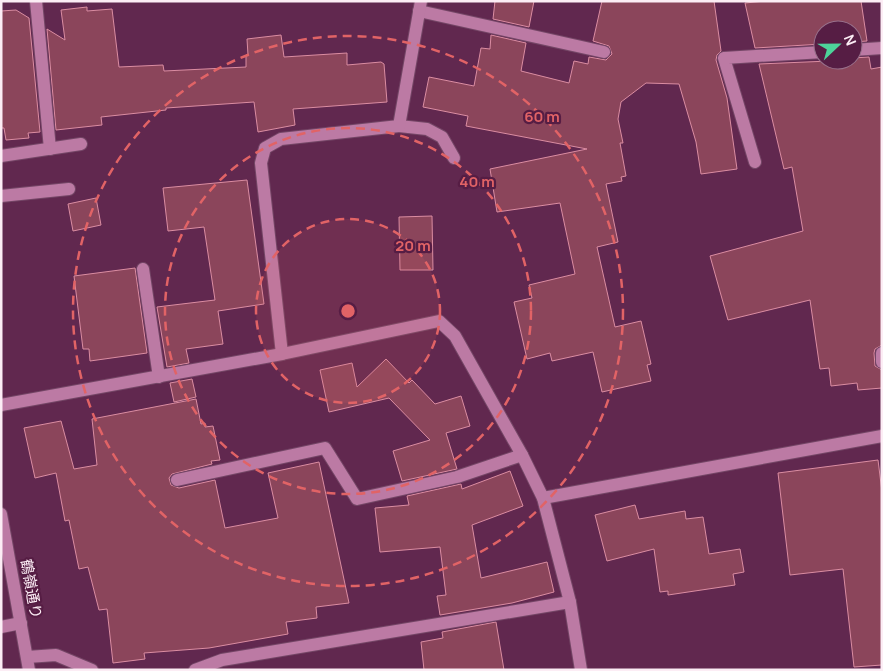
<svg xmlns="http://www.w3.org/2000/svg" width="883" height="671" viewBox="0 0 883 671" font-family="Manrope,'Noto Sans JP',sans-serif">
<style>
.building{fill:#8b455b;stroke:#db8da2}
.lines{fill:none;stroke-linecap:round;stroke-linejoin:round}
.minor-casing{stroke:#744666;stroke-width:14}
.minor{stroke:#bc7aa4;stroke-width:12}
.ring{fill:none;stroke:#e16366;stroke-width:2.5;stroke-dasharray:9 6}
.labels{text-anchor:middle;stroke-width:4.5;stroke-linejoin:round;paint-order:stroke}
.street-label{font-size:15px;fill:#fcedf5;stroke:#561d44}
.centre{fill:#e16366;stroke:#561d44;stroke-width:2.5}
.ring-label{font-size:15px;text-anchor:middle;font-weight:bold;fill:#e16366;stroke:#561d44;stroke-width:4.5;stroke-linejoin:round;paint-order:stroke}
</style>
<rect width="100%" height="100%" fill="#61284f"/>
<g class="building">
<path d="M495,1h39l-5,26 -36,-8z"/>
<path d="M602,1h112l7,50 -4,4 -1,5 11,38 10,71 -36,5 -5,-32 -17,-58 -33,-1 -25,19 -3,17 5,24h-3l6,33 -5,1 1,4 -16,3 12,58 -21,5 18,80 26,-6 10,43 -4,1 4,16 -49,11 -9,-40 -41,9 -2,-8 -23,6 -13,-57 18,-4 -3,-13 46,-11 -15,-71 -63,9 -7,-43 97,-20 -121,-23 2,-10 -45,-9 6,-30 45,9 7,-38 9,1 1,-14 35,8 -5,28 48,12 5,-22 14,3 1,-7 17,3 6,-6 -3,-8 -16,-5z"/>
<path d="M765,1h96l6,40 -14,1v-12h-30v14l-68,4 -10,-45z"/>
<path d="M87,7v4l25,-2 7,58 44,-2 1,6 82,-4v-12h2l-1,-16 34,-4 3,22 63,-4v12l34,-3 3,2 3,38 -94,7 2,16 -37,7 -4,-30 -88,6v2l-65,7 1,8 -46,5 -9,-101 18,11 -4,-30z"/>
<path d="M16,10l13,8 11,114 -12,1 1,5 -23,2 -2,-12h-3v-117z"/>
<path d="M869,57l2,12 11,-2v278l-7,4 -1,4 1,13 7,4v18l-24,2 -1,-7 -26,3 -2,-18 -9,1 -10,-69 -82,20 -18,-64 93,-25 -11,-64 -8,2 -25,-105 94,-4v-2z"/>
<path d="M247,180l17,124 -46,7 5,33 -37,5 3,14 -22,4 -10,-60 58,-7 -11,-73 -36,4 -5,-43z"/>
<path d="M96,198l5,27 -28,6 -5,-27z"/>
<path d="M432,216l1,54h-33l-1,-53z"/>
<path d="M135,268l12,85 -57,8 -1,-12h-6l-9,-73z"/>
<path d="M386,359l23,24 3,-3 23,24 26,-8 9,30 -24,7 11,36 -55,12 -9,-30 37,-11 -41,-42 -60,14 -9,-42 32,-7 5,24z"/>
<path d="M192,379l4,18 -22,5 -4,-19z"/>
<path d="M196,399l5,25 4,-1v4l8,-1 7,34 -9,1 1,3 -40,10 -3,4 2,7 8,3 36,-8 10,48 53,-10 -10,-45 51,-11 30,141 -33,4 1,11 -31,4 2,12 -79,14 -65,5 1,6 -32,4 -6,-54 -8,1 -11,-43 -9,2 -10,-49 -4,1 -9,-48 -21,5 -11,-50 37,-7 13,48 23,-4 -5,-46z"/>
<path d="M878,460l4,32v173l-28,2 -11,-98 -53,6 -12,-102z"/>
<path d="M510,471l13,35 -51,19 9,53 66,-16 7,30 -42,11 -72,12 -3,-19 9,-1 -6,-48 -60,5 -5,-44 34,-3 -2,-9 54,-12 1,5z"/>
<path d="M635,505l4,14 46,-8 1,8 17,-2 6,37 31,-5 4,23 -11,2 2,11 -67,10v-4l-8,1 -6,-43 -47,12 -12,-46z"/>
<path d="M496,622l8,48h-80l-3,-28 22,-4 -1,-6z"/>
</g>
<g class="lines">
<defs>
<g id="minor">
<path d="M36,1l14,148"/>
<path d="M419,11l185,41"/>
<path d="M853,50l29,-2"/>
<path d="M399,126l28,3 15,8 12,21"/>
<path d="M1,156l80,-12"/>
<path d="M755,162l-31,-104 99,-6"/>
<path d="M1,196l68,-7"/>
<path d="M143,269l16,108"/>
<path d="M882,353v9"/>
<path d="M282,354l-21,-191 4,-15 16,-9 118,-13 22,-125"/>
<path d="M1,405l281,-51 157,-33 16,15 67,119 21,43 27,104 11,68"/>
<path d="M177,480l148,-32 32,51 100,-22 65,-22"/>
<path d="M543,498l339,-62"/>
<path d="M1,514l28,156"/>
<path d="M1,627l20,-4"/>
<path d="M27,657l29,-2 36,15"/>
<path d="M195,670l27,-10 348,-58"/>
</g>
</defs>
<use href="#minor" class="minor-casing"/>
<use href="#minor" class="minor"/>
</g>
<circle cx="348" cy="311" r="92" fill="#e16366" fill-opacity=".12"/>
<g class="ring">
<circle cx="348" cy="311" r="92"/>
<circle cx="348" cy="311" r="183"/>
<circle cx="348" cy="311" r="275"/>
</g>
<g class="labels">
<g class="street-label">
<text transform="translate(31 589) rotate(80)" y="5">鶴嶺通り</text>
</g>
</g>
<circle cx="348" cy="311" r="8" class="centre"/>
<g class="ring-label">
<text x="542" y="122">60 m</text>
<text x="477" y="187">40 m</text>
<text x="413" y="251">20 m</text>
</g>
<rect width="883" height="671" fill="none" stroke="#fcedf5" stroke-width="5"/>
<g transform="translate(838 45) rotate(68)"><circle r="24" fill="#561d44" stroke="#98708b"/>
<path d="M0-4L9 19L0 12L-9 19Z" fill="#4dd39a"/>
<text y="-8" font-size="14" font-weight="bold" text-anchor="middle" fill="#fcedf5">N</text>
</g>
</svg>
